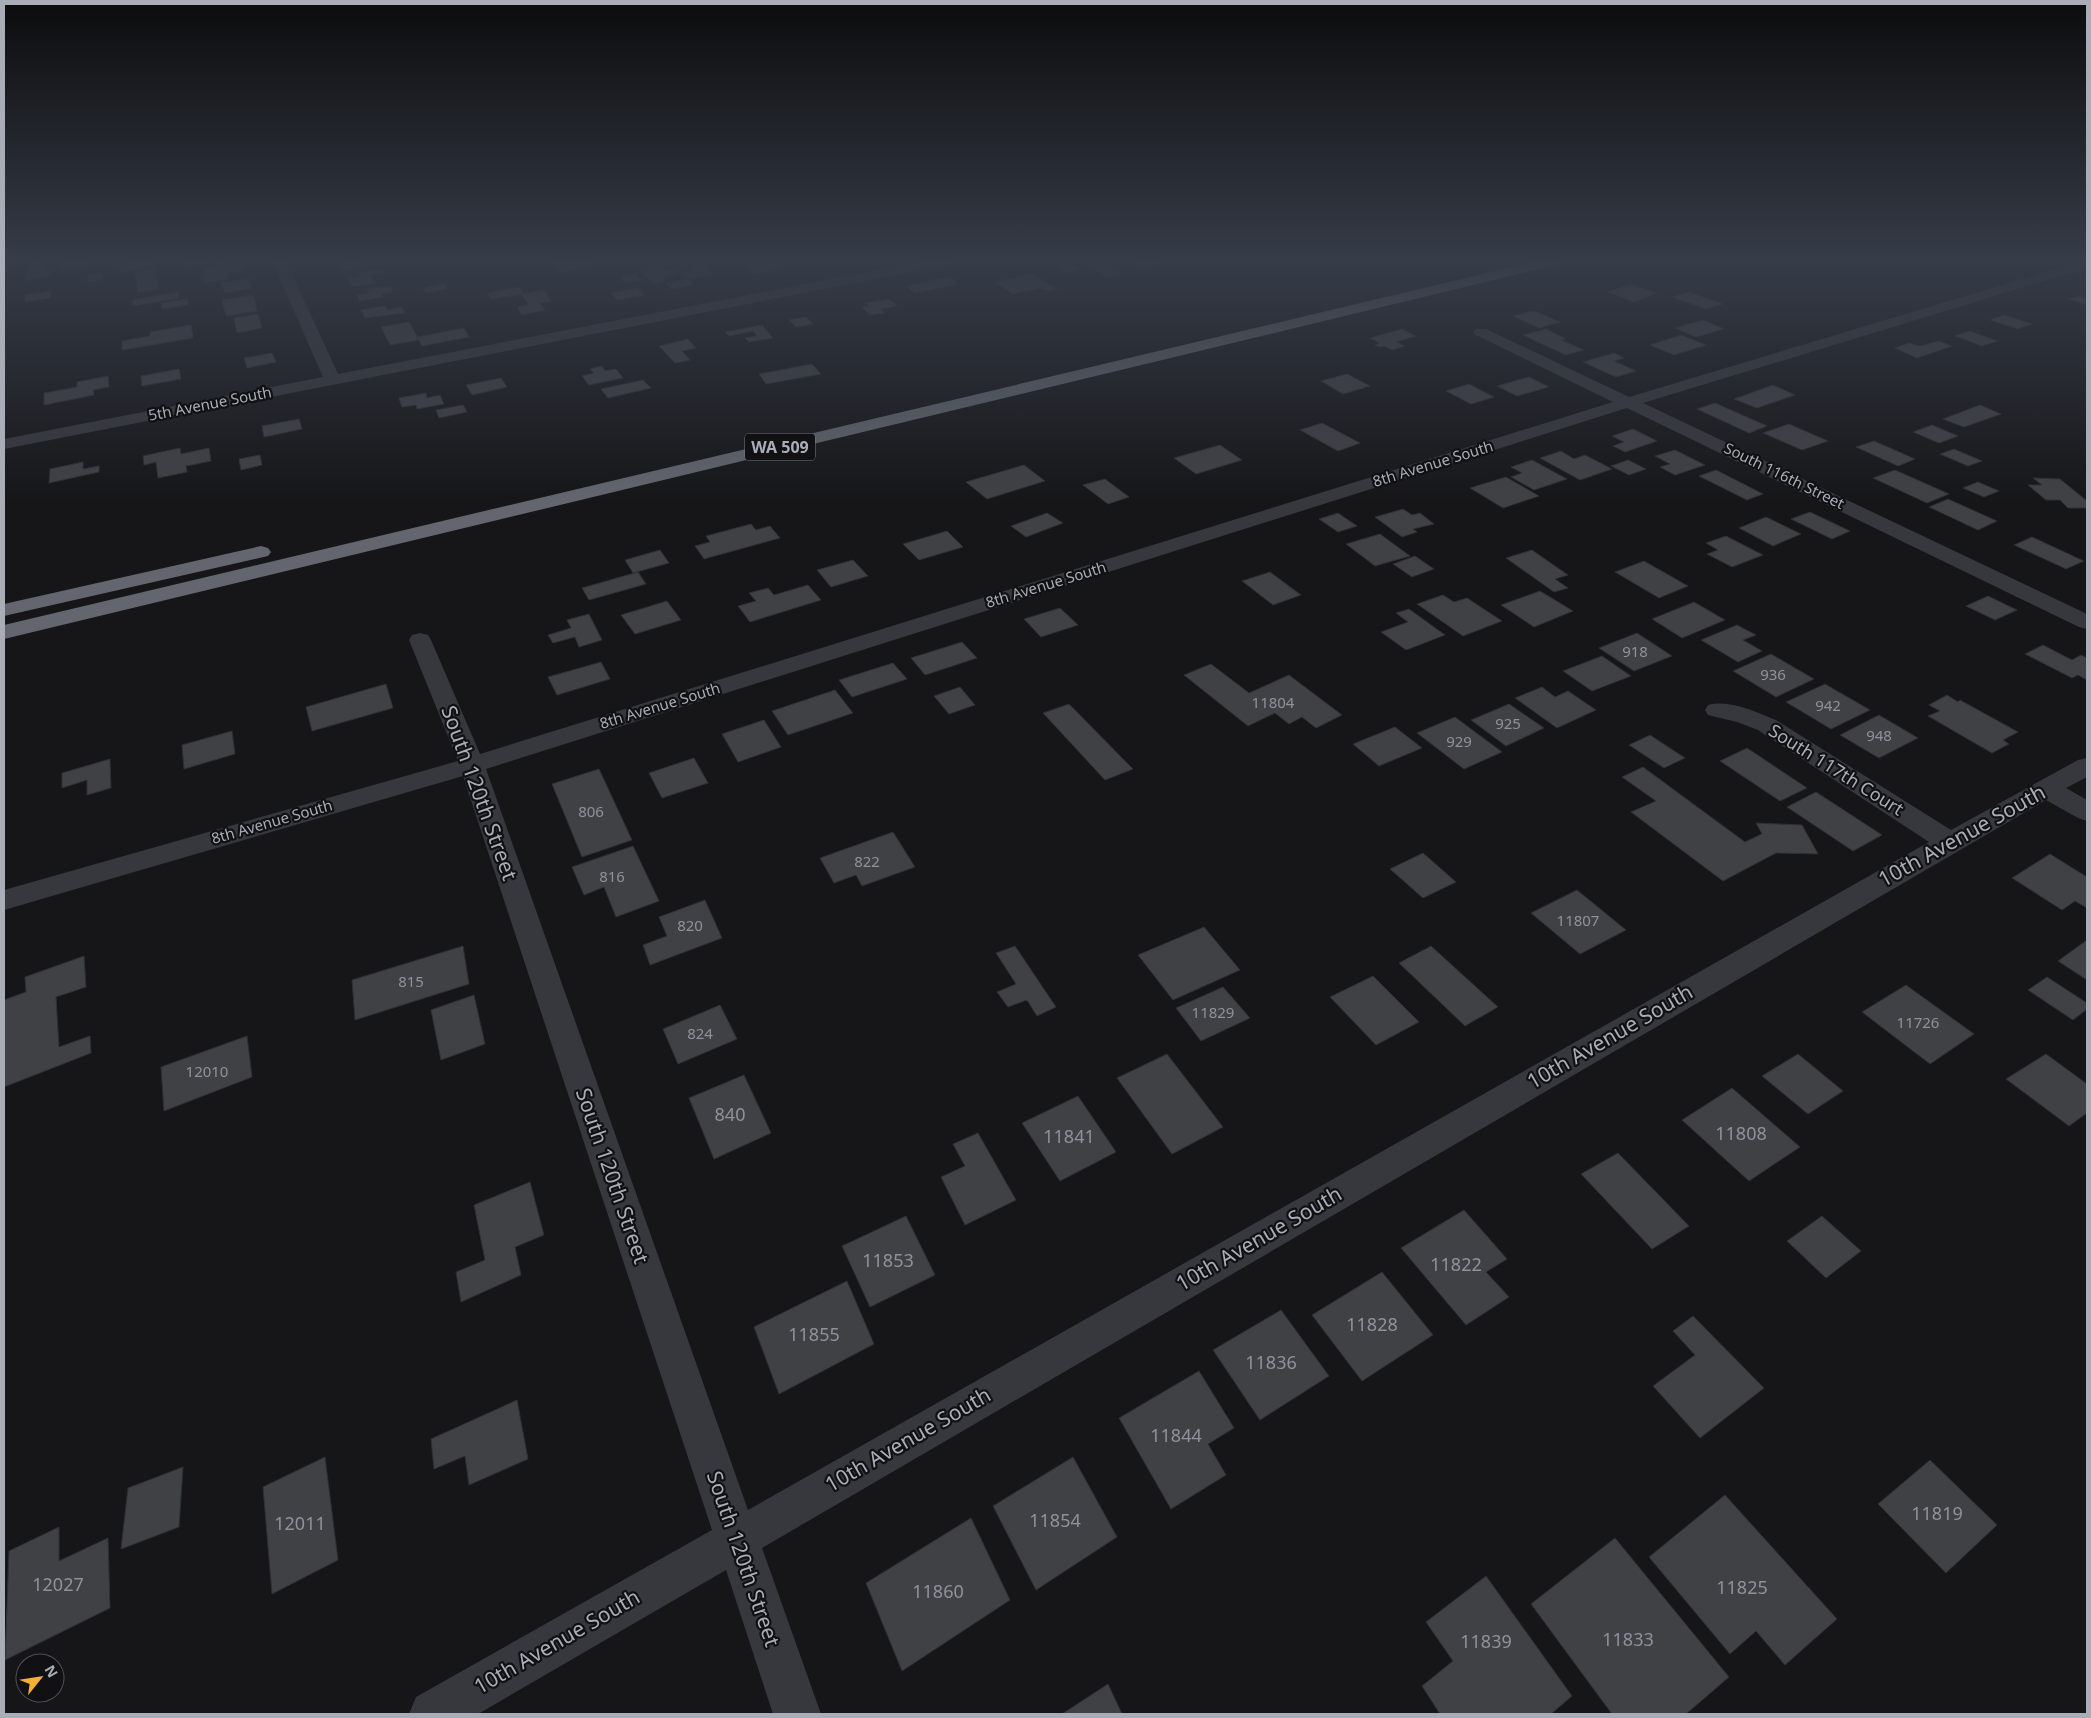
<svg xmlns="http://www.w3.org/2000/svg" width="2091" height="1718" viewBox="0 0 2091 1718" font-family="'Noto Sans',sans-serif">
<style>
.building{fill:#404145;stroke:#303034}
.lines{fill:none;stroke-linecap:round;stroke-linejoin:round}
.minor{fill:#37383d;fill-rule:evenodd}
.highway{fill:#63666e;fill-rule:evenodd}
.labels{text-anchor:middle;stroke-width:4.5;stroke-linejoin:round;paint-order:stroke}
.far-street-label{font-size:15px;fill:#a8adb8;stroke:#111113}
.number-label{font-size:15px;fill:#8e929b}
.shield{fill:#111113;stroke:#7b7e86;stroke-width:1}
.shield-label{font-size:16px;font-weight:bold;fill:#a8adb8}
.street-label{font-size:18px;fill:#a8adb8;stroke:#111113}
.near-number-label{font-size:18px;fill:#8e929b}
.near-street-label{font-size:21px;fill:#a8adb8;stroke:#111113}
</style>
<rect width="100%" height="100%" fill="#161618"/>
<g class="building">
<path d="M90,261v3l-30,6 1,-8z"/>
<path d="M130,261h24l1,5 -35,6 -1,-6 12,-2z"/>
<path d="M186,261h50l-21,3 -1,-2 -27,4z"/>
<path d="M351,261h10l4,7 -22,3 -4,-8z"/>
<path d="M556,261h42v1l-10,1 3,4 -32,5 -8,-10z"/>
<path d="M1131,261h28l2,1 -20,5z"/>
<path d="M45,262l-1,9 8,-1 -1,6 -26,4 3,-16z"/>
<path d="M244,263l1,7 -17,3 1,6 -25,4 -1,-14z"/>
<path d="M772,263l8,6 -24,5 -8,-6z"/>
<path d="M703,264l12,10 -26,5 -8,-7 13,-2 -4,-4z"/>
<path d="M1071,264l10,5 -14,4 -10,-6z"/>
<path d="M660,266l6,6 7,-2 6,3 -17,5 3,3 -12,3 -14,-15z"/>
<path d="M1108,266l15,8 -15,4 -15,-9z"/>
<path d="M155,269l4,20 -21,3 -3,-20z"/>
<path d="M381,269l2,4 -12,2 4,8 -24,4 -3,-8 12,-2 -2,-4z"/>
<path d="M103,273v6l-15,3v-7z"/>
<path d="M636,274l5,6 -15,3 -5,-6z"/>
<path d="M1032,274l25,15 -10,2 -6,-3 -28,6 -18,-12z"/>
<path d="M949,277l10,7 -44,9 -9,-7z"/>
<path d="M249,278l3,10 -27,5 -4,-10z"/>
<path d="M688,279l6,6 -23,4 -6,-6z"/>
<path d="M444,284l3,5 -21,4 -3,-5z"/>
<path d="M1630,284l27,9 -23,9 -26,-10z"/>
<path d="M390,286l3,6 -12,2 2,3 -23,4 -3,-6 12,-2 -2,-4z"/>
<path d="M519,287l5,7 -33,5 -4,-6z"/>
<path d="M638,288l6,7 -27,5 -6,-7z"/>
<path d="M544,290l7,11 -11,2 5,7 -23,5 -5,-8 12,-2 -8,-11z"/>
<path d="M50,291v7l-25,4v-7z"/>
<path d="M178,292l1,6 -46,8 -1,-6z"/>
<path d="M1689,292l34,12 -17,5 -34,-12z"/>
<path d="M253,295l4,16 -31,5 -4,-16z"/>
<path d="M2078,296l9,3v6l-18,-6z"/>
<path d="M187,299l1,6 -26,4 -1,-6z"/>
<path d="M889,299l8,7 -16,3 4,4 -15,2 -8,-8 7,-1 -3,-3z"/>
<path d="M385,306l2,4 15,-3 3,6 -40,5 -4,-8z"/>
<path d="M1534,311l26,11 -21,6 -26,-12z"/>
<path d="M258,314l4,14 -25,5 -3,-15z"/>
<path d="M2004,315l28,9 -14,5 -28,-9z"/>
<path d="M806,317l7,7 -17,3 -7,-7z"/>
<path d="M1703,320l21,9 -28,8 -21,-9z"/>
<path d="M409,322l10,18 -29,5 -9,-18z"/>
<path d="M191,325l2,13 -71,12v-9l28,-5v-4z"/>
<path d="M762,325l11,13 -24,4 -4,-4 12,-2 -4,-5 -24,5 -4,-4z"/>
<path d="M464,328l5,9 -47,9 -5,-9z"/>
<path d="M1402,329l14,7 -20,6 9,4 -13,4 -8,-4 -4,1 -5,-2 5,-2 -10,-5z"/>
<path d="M1546,329l20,10 -5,1 23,10 -18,5 -43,-20z"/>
<path d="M1970,331l27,10 -15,5 -27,-10z"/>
<path d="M1681,335l25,10 -32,10 -24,-10z"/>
<path d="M688,339l8,9 -14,3 8,9 -15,3 -16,-17z"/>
<path d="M1939,341l13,5 -35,12 -22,-10 14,-5 11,3z"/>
<path d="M272,353l4,9 -29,6 -3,-10z"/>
<path d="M1614,353l10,5 -10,3 22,10 -20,6 -33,-15z"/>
<path d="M812,364l9,10 -55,10 -7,-10z"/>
<path d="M602,366l3,5 11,-2 7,9 -34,7 -7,-9 12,-3 -4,-4z"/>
<path d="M179,369l2,10 -39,7 -1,-10z"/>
<path d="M1347,374l23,12 -27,8 -22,-13z"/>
<path d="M108,376l1,11 -16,3 1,5 -50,10v-12l33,-6v-5z"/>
<path d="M1529,377l20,10 -32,9 -20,-10z"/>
<path d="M501,378l6,9 -35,8 -6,-10z"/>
<path d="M643,380l8,8 -43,10 -7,-9z"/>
<path d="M1469,384l25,13 -23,7 -25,-13z"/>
<path d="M1773,385l22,10 -38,13 -23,-9z"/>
<path d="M426,393l1,5 13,-3 4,9 -27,5 -1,-4 -14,2 -3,-9z"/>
<path d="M1715,403l52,23 -18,7 -52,-24z"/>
<path d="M463,405l4,7 -28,6 -3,-8z"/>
<path d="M1980,405l21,9 -37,13 -21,-8z"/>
<path d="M299,419l3,10 -38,8 -2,-11z"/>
<path d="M1322,423l38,20 -22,8 -38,-21z"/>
<path d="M1789,424l39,17 -26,9 -39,-17z"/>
<path d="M1932,425l26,11 -19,7 -26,-11z"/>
<path d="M1633,429l24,12 -32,11 -12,-6 11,-4 -12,-6z"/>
<path d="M1874,441l41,18 -17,7 -42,-19z"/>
<path d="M1220,445l22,15 -46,14 -22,-16z"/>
<path d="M180,448l1,6 28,-6 2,13 -25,5 1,6 -29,6 -2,-16 -12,3 -1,-9z"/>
<path d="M1954,449l28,12 -14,5 -28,-12z"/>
<path d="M1675,450l30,15 -30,10 -15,-8 10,-3 -15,-8z"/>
<path d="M1561,451l13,8 11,-4 27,14 -32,11 -40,-22z"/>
<path d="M260,455l2,10 -21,5 -2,-11z"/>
<path d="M1532,460l35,19 -33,11 -23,-13 11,-4 -11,-6z"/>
<path d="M1628,460l18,9 -17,6 -18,-9z"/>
<path d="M83,462v7l16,-3v6l-50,11 1,-14z"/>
<path d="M1024,465l21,16 -58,18 -21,-17z"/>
<path d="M1716,470l47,24 -16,6 -48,-24z"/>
<path d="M1895,470l54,24 -22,9 -54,-25z"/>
<path d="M1506,477l33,19 -36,12 -33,-20z"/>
<path d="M2033,478l27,1 27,22v7h-19l-8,-8h-14l-18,-15h14z"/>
<path d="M1105,479l24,18 -21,7 -25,-19z"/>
<path d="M1978,482l21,9 -15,6 -21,-9z"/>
<path d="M1948,499l49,22 -19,9 -49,-23z"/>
<path d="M1403,509l9,6 8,-2 14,11 -21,5 4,3 -15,5 -27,-20z"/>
<path d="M1810,512l40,19 -18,8 -41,-20z"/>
<path d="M1047,513l16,10 -37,14 -15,-11z"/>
<path d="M1338,513l19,13 -19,6 -19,-13z"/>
<path d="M1766,517l35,17 -28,12 -34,-18z"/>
<path d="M751,524l5,6 14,-4 10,12 -76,21 -9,-13 15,-4 -4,-6z"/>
<path d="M947,531l16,16 -44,13 -16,-16z"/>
<path d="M1380,534l30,22 -35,10 -29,-22z"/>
<path d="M1726,536l37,19 -31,12 -25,-13 11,-4 -12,-7z"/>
<path d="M2032,537l52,24 -18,8 -52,-24z"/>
<path d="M660,550l9,13 -36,10 -8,-13z"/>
<path d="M1532,550l36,25 -13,4 13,9 -14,4 -48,-34z"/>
<path d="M1415,556l19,13 -22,8 -19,-13z"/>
<path d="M853,560l15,16 -37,11 -14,-17z"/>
<path d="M1644,561l44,25 -29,12 -44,-26z"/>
<path d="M638,572l8,12 -57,16 -7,-12z"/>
<path d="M1270,572l31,23 -28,10 -31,-24z"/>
<path d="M808,585l13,15 -71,22 -12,-16 18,-5 -7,-8 19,-5 6,7z"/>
<path d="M1540,591l33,20 -39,16 -33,-22z"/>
<path d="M1443,595l11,7 13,-4 35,23 -39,15 -46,-32z"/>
<path d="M1988,596l29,14 -22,10 -29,-14z"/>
<path d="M667,601l14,19 -46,14 -14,-19z"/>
<path d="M1694,602l31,18 -43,18 -30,-19z"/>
<path d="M1060,608l18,17 -37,12 -17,-18z"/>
<path d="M1409,609l36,26 -39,15 -25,-18 27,-10 -12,-9z"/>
<path d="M589,614l13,26 -23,7 -4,-10 -22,6 -5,-8 23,-7 -4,-8z"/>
<path d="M1737,625l19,10 -13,5 19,11 -24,11 -37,-22z"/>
<path d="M1637,633l35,23 -38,15 -35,-23z"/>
<path d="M962,642l15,16 -52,17 -14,-17z"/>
<path d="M2043,645l29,15 9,-5 6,3v22l-9,-5 -6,3 -47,-24z"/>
<path d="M1771,654l43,25 -38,18 -43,-26z"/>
<path d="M1602,656l29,20 -39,15 -29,-20z"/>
<path d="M601,662l9,17 -53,16 -9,-18z"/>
<path d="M893,663l14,16 -55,18 -13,-17z"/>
<path d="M1211,664l38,29 40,-18 53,40 -26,13 -14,-11 -13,7 -14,-11 -27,13 -64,-51z"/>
<path d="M386,684l7,24 -81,23 -6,-24z"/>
<path d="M1825,684l45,26 -39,19 -45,-27z"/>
<path d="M960,687l15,18 -26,9 -15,-18z"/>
<path d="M1542,687l13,10 13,-6 28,19 -39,18 -42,-30z"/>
<path d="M835,690l18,23 -65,22 -16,-24z"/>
<path d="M1947,695l11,7 2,-2 58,32 -15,8 6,4 -17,9 -64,-37 12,-5 -11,-6z"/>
<path d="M1069,704l64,65 -28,11 -62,-67z"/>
<path d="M1509,704l35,24 -38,18 -35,-26z"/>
<path d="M1879,715l39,23 -39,20 -39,-23z"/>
<path d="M1455,717l47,35 -38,17 -47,-36z"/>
<path d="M764,720l17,27 -43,15 -16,-28z"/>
<path d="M1395,727l27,21 -43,18 -26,-22z"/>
<path d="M232,731l3,23 -51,15 -2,-24z"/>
<path d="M1650,735l35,23 -21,10 -35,-23z"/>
<path d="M1747,748l60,40 -27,13 -60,-40z"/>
<path d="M694,758l14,25 -46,15 -13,-25z"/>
<path d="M110,759l1,29 -24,7v-15l-25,8v-15z"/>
<path d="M1643,767l102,75 17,-8 -6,-11 46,2 16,29 -42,-1 -53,28 -92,-69 25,-11 -34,-24z"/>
<path d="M599,769l33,71 -50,17 -30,-73z"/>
<path d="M1816,792l66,43 -29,16 -66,-44z"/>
<path d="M893,832l22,35 -53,19 -6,-11 -22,8 -14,-25z"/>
<path d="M633,846l26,55 -43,16 -12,-30 -20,8 -12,-28z"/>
<path d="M1423,853l33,29 -33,16 -33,-29z"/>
<path d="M2050,854l37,23v31l-12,-7 -13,9 -50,-32z"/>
<path d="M1577,890l49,40 -46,24 -49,-41z"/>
<path d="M705,900l17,38 -72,27 -7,-20 24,-9 -8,-19z"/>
<path d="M1204,927l36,43 -67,30 -35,-45z"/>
<path d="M2087,940v40l-29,-19z"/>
<path d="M463,946l6,38 -114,36 -3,-40z"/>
<path d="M1015,946l41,61 -19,9 -10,-16 -19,7 -11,-15 19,-8 -20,-31z"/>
<path d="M1431,946l67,61 -33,19 -66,-63z"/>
<path d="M84,956l2,31 -30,10 3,50 31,-11 1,17 -87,34v-87l22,-8 -1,-15z"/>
<path d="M1373,976l46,46 -43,23 -46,-48z"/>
<path d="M2047,977l40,26v6l-14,11 -45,-30z"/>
<path d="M1906,985l68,49 -44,30 -68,-52z"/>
<path d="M1223,987l27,31 -49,23 -25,-33z"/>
<path d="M474,995l11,49 -44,16 -10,-50z"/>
<path d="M720,1005l17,34 -59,25 -15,-35z"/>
<path d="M247,1036l5,41 -88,34 -3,-44z"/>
<path d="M1167,1054l56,73 -51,27 -55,-76z"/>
<path d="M1798,1054l45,37 -35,23 -46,-38z"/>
<path d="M2046,1054l41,30v29l-18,13 -63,-47z"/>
<path d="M744,1075l27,58 -57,26 -25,-61z"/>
<path d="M1732,1088l68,59 -51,34 -67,-61z"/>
<path d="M1078,1096l38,56 -56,29 -38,-58z"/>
<path d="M978,1133l38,67 -51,25 -24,-48 24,-11 -12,-22z"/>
<path d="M1618,1153l71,73 -37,23 -71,-75z"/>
<path d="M530,1182l14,53 -29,12 6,28 -60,27 -5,-30 29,-12 -11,-55z"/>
<path d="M1464,1210l43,49 -21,13 23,25 -43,28 -65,-77z"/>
<path d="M906,1216l29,59 -65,32 -28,-61z"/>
<path d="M1822,1216l39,35 -35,27 -39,-37z"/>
<path d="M1382,1272l51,63 -71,46 -50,-66z"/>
<path d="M847,1281l27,63 -95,50 -25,-67z"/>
<path d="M1281,1310l48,66 -69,44 -47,-70z"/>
<path d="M1693,1316l71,72 -64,50 -47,-52 42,-31 -22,-24z"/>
<path d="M1199,1371l35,57 -26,16 18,31 -55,34 -52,-91z"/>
<path d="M517,1400l11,59 -59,26 -4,-29 -31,13 -3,-30z"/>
<path d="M325,1457l13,103 -66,34 -9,-107z"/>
<path d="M1073,1457l44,80 -81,53 -43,-84z"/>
<path d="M1930,1460l67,65 -51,48 -68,-69z"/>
<path d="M183,1467l-4,60 -58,22 7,-61z"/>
<path d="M1725,1495l112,124 -52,46 -29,-34 -26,23 -81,-97z"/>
<path d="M971,1518l39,82 -108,71 -36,-88z"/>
<path d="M59,1527v34l49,-23 2,70 -105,52 4,-109z"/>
<path d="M1615,1538l114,139 -43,37h-74l-81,-110z"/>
<path d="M1486,1576l86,120 -21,18h-111l-18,-28 31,-25 -27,-39z"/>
<path d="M1108,1684l14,30h-60z"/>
</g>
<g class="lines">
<g class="minor">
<path d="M272,261h14l52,113 587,-113h29l-7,4 -943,184v-10l319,-62z"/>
<path d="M2082,261h5v7l-444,135 444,211v15l-8,-2 -452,-219 -1141,361 262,741 1181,-668 -171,-112 -21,-8 -29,-7 -3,-5 3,-5c22,-6 48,7 68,15l175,110 127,-70 9,-2v19l-21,11 21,12v21l-9,-3 -32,-18 -1284,748 59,166h-48l-47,-144 -248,144h-69l7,-17 296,-167 -249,-754 -459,134v-20l454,-129 -49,-121 3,-5 8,-2 8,2 3,5 49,114 1133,-352 -137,-67 -3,-3 3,-3h10l143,68z"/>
</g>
<g class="highway">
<path d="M1538,261h25l-7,4 -1552,374v-14z"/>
<path d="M261,546l7,2 3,4 -3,4 -264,60v-12z"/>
</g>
</g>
<linearGradient id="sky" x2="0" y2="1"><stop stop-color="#0c0c0d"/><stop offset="0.52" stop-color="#363c48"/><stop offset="1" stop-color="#363c48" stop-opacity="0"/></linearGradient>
<rect width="2091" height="502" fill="url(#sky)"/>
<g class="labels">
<g class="far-street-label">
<text transform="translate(210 404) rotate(-11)" y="5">5th Avenue South</text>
<text transform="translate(1433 464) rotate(-17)" y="5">8th Avenue South</text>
<text transform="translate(1784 476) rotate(26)" y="5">South 116th Street</text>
<text transform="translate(1046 585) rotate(-17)" y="5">8th Avenue South</text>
<text transform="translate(660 706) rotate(-17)" y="5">8th Avenue South</text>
<text transform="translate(272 822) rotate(-16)" y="5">8th Avenue South</text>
</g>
<g class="number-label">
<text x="1635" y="657">918</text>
<text x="1773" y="680">936</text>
<text x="1273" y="708">11804</text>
<text x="1828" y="711">942</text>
<text x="1508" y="729">925</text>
<text x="1879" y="741">948</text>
<text x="1459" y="747">929</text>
<text x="591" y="817">806</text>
<text x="867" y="867">822</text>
<text x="612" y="882">816</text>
<text x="1578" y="926">11807</text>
<text x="690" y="931">820</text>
<text x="411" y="987">815</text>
<text x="1213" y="1018">11829</text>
<text x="1918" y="1028">11726</text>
<text x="700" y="1039">824</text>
<text x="207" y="1077">12010</text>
</g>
<rect class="shield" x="745" y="433.5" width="70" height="27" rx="4"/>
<g class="shield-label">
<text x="780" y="453">WA 509</text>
</g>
<g class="street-label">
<text transform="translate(1836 770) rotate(32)" y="6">South 117th Court</text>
</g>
<g class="near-number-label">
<text x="730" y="1121">840</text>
<text x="1741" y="1140">11808</text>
<text x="1069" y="1143">11841</text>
<text x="888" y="1267">11853</text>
<text x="1456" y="1271">11822</text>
<text x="1372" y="1331">11828</text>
<text x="814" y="1341">11855</text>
<text x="1271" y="1369">11836</text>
<text x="1176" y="1442">11844</text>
<text x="1937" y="1520">11819</text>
<text x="1055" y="1527">11854</text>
<text x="300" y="1530">12011</text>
<text x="58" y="1591">12027</text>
<text x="1742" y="1594">11825</text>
<text x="938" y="1598">11860</text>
<text x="1628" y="1646">11833</text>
<text x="1486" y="1648">11839</text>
</g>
<g class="near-street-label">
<text transform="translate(479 793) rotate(70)" y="7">South 120th Street</text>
<text transform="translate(1962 836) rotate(-29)" y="7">10th Avenue South</text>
<text transform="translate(1610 1037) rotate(-30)" y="7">10th Avenue South</text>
<text transform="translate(612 1176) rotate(71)" y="7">South 120th Street</text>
<text transform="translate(1259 1239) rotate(-30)" y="7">10th Avenue South</text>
<text transform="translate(908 1440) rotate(-30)" y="7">10th Avenue South</text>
<text transform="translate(743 1559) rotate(71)" y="7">South 120th Street</text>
<text transform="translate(557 1642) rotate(-30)" y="7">10th Avenue South</text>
</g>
</g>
<rect width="2091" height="1718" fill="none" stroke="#a8adb8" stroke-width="10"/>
<g transform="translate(40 1678) rotate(60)"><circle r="24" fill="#111113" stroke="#4d4f55"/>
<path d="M0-4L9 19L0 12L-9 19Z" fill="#f2b134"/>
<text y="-8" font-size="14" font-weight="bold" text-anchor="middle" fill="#a8adb8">N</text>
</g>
</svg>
